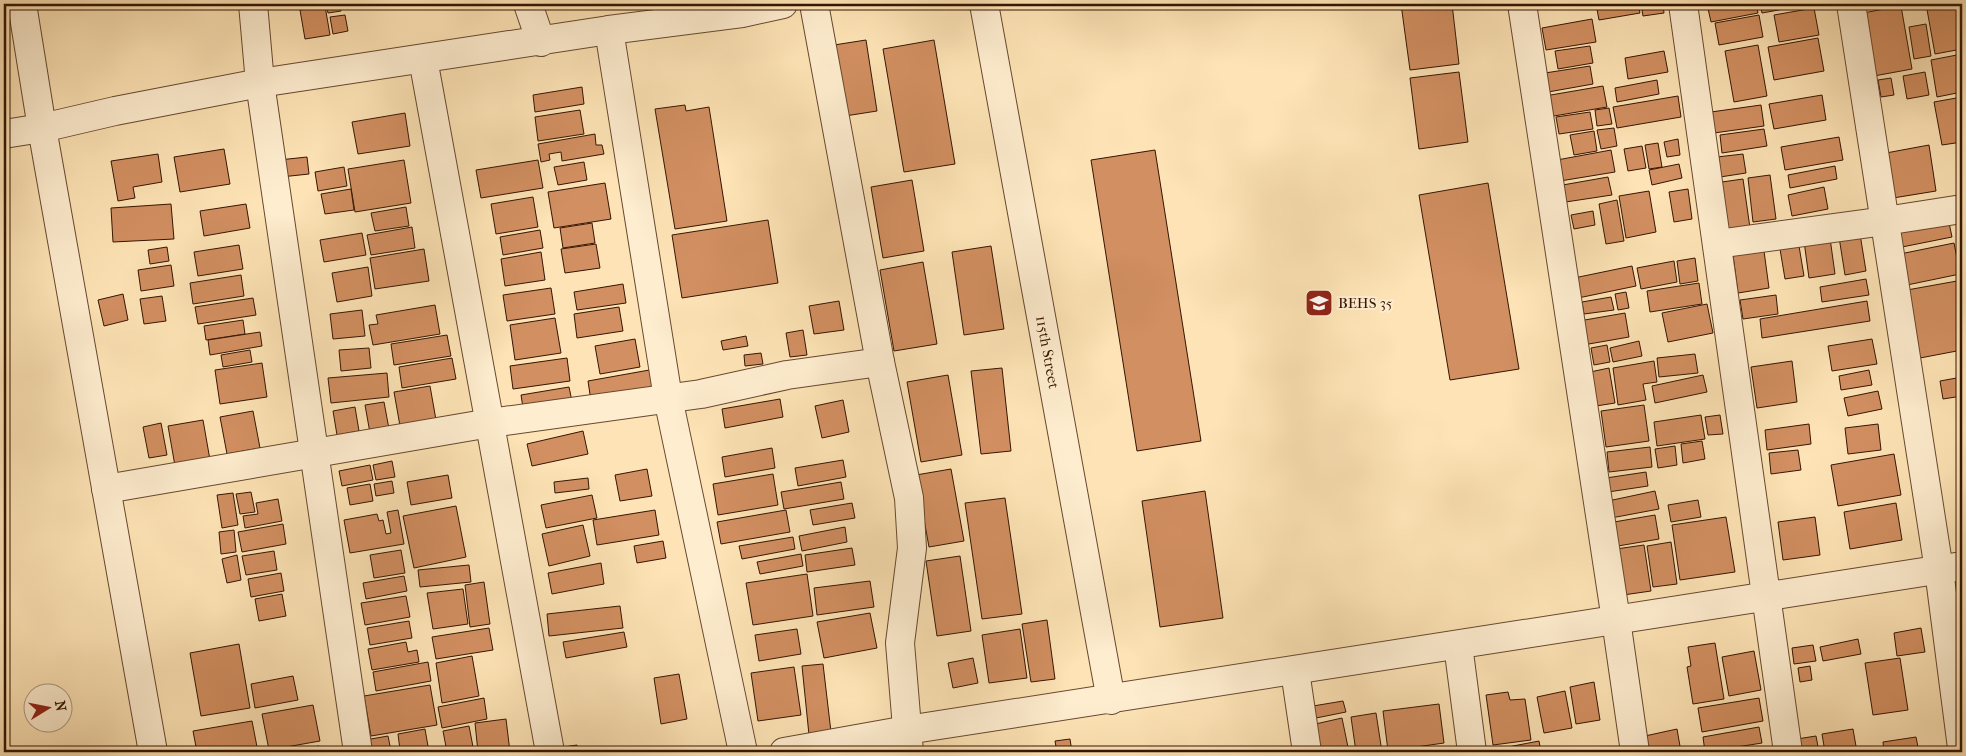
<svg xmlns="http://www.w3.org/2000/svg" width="1966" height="756" viewBox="0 0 1966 756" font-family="'IM FELL French Canon',serif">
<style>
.building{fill:#d28f61;stroke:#351502}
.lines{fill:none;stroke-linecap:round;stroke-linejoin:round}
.minor-casing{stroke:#67482f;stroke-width:30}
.minor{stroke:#feedcf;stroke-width:28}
.labels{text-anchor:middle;stroke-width:4;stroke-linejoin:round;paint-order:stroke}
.poi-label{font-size:15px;fill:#351502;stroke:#feedcf;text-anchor:start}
.street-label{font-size:15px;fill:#351502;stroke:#feedcf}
</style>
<rect width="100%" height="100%" fill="#fde3b5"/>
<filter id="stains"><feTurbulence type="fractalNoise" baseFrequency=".004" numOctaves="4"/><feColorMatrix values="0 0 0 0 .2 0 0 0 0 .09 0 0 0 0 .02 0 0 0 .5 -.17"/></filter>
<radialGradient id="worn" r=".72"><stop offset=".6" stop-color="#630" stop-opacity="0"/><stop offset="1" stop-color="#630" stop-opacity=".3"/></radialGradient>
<g class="building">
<path d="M326,4h14l1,7 -13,2z"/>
<path d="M1401,4h51l7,60 -49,6z"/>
<path d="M1596,4h42l2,9 -41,7z"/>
<path d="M1641,4h22l1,9 -21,3z"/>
<path d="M1707,4h49l2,9 -47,9z"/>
<path d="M1760,4h52l-50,9z"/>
<path d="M1926,4h36v45l-27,5z"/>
<path d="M325,6l5,29 -25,4 -5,-29z"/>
<path d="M1901,6l11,63 -38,7 -11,-63z"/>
<path d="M1814,8l5,27 -40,7 -5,-27z"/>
<path d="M345,15l3,16 -15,3 -3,-17z"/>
<path d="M1759,15l4,22 -44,8 -4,-22z"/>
<path d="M1592,19l4,23 -50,8 -4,-22z"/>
<path d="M1926,24l5,32 -17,3 -5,-32z"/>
<path d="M1818,38l6,33 -50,9 -6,-33z"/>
<path d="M866,40l11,71 -32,5 -11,-71z"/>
<path d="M934,40l21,124 -51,8 -21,-123z"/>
<path d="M1758,45l9,51 -33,6 -9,-51z"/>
<path d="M1590,46l3,17 -35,6 -3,-18z"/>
<path d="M1664,51l4,21 -40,7 -3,-21z"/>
<path d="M1962,54v38l-25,5 -6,-37z"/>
<path d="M1590,66l3,18 -45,8 -3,-19z"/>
<path d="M1459,72l9,70 -49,7 -9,-71z"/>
<path d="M1925,72l4,23 -22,4 -4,-23z"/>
<path d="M1891,78l3,17 -13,2 -3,-17z"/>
<path d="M1657,80l2,14 -42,8 -2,-14z"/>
<path d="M1603,86l4,21 -59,10 -3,-21z"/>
<path d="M582,87l2,17 -49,8 -2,-17z"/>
<path d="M1822,95l4,25 -52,9 -5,-25z"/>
<path d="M1678,96l3,21 -64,11 -4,-21z"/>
<path d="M1962,97v45l-20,3 -8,-43z"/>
<path d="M685,105l1,6 23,-4 18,114 -52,8 -20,-120z"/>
<path d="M1761,105l3,21 -50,7 -3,-21z"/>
<path d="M1609,108l3,16 -15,2 -2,-16z"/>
<path d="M580,110l4,24 -46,7 -3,-24z"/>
<path d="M1590,112l3,17 -34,5 -3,-17z"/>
<path d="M405,113l5,33 -52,8 -6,-32z"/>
<path d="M1614,128l3,18 -16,3 -4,-19z"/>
<path d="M1764,129l3,17 -45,7 -2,-18z"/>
<path d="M1594,131l3,20 -23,4 -4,-20z"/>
<path d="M595,134l1,11h6l2,9 -42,7 -1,-9 -12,2 1,6 -9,2 -3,-18z"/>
<path d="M1839,137l4,23 -58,10 -4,-23z"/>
<path d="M1678,139l2,16 -13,2 -3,-15z"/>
<path d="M1658,143l4,24 -13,2 -4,-24z"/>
<path d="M1929,145l7,46 -43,7 -7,-45z"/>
<path d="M1642,146l4,22 -18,3 -4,-22z"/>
<path d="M224,149l6,35 -50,8 -6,-35z"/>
<path d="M1155,150l46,291 -64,10 -46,-291z"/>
<path d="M1611,150l4,22 -55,9 -3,-21z"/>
<path d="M158,154l4,28 -29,5 2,11 -17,3 -7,-40z"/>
<path d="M1743,154l3,19 -26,4 -3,-20z"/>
<path d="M307,157l2,17 -28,3 -2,-17z"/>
<path d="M404,160l7,43 -56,9 -7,-43z"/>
<path d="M538,160l5,28 -62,10 -5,-28z"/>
<path d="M584,162l3,18 -29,5 -4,-18z"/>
<path d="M1679,164l3,14 -30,7 -3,-15z"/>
<path d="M1835,166l2,13 -47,9 -2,-13z"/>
<path d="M344,167l3,19 -29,5 -3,-19z"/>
<path d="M1770,175l6,44 -23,3 -5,-44z"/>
<path d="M1608,177l4,18 -53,8 -2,-17z"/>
<path d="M1743,179l7,49 -28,4 -7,-49z"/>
<path d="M912,180l12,71 -41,7 -12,-71z"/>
<path d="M605,183l6,36 -57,9 -6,-36z"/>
<path d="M1488,183l31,186 -69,11 -31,-185z"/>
<path d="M1824,187l4,22 -36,7 -4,-21z"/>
<path d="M351,189l3,21 -29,4 -4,-20z"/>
<path d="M1688,189l4,30 -18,3 -5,-30z"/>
<path d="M1649,191l7,41 -30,6 -7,-42z"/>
<path d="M533,197l5,30 -42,7 -5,-30z"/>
<path d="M1617,200l7,41 -18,3 -7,-40z"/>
<path d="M171,204l3,35 -61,3 -2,-34z"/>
<path d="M246,204l4,24 -46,8 -4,-25z"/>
<path d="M406,207l3,19 -34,5 -4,-18z"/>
<path d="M1593,211l2,14 -21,4 -3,-14z"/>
<path d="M1948,218l4,19 -55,11 -3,-20z"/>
<path d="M768,220l10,63 -96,15 -10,-63z"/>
<path d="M592,223l3,20 -32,5 -3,-20z"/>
<path d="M412,227l3,21 -44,7 -4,-20z"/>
<path d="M540,230l3,18 -40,7 -3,-18z"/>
<path d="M362,233l4,22 -42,7 -4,-22z"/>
<path d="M1860,234l6,37 -21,4 -6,-38z"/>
<path d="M1830,238l5,36 -26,4 -5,-37z"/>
<path d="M1954,243l6,31 -53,11 -7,-31z"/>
<path d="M596,244l4,24 -35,5 -4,-24z"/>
<path d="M239,245l4,24 -45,7 -4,-24z"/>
<path d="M991,246l13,83 -40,6 -12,-83z"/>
<path d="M1799,246l5,30 -19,3 -5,-30z"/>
<path d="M167,247l2,14 -19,3 -2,-14z"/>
<path d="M424,249l5,32 -54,8 -5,-31z"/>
<path d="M1764,251l5,37 -31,5 -5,-38z"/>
<path d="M541,252l4,28 -40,6 -4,-27z"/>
<path d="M1695,258l3,23 -18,3 -3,-23z"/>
<path d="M1674,261l3,21 -36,7 -4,-21z"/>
<path d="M923,262l14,82 -43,7 -14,-81z"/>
<path d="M171,265l3,21 -33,5 -3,-21z"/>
<path d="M1632,266l4,20 -58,12 -4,-20z"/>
<path d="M368,267l4,29 -35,6 -5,-29z"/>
<path d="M241,275l3,21 -51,8 -3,-21z"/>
<path d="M1866,279l3,16 -47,7 -2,-15z"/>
<path d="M1957,281l5,28v41l-42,8 -13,-68z"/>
<path d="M1699,283l3,21 -52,8 -3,-21z"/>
<path d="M623,284l3,19 -49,7 -3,-18z"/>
<path d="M551,288l4,26 -48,7 -4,-26z"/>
<path d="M1626,292l3,16 -11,2 -3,-16z"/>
<path d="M123,294l5,26 -24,6 -6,-26z"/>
<path d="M1776,295l2,19 -35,5 -3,-19z"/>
<path d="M162,296l4,25 -22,3 -4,-25z"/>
<path d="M1611,297l3,13 -30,4 -2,-12z"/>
<path d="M253,298l3,17 -58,9 -3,-17z"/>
<path d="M839,301l5,29 -30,4 -5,-28z"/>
<path d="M1867,301l3,20 -108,17 -2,-19z"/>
<path d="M1707,304l6,29 -45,9 -6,-29z"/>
<path d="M435,305l5,29 -67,11 -4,-20 9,-1 -2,-9z"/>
<path d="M619,307l4,24 -46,7 -3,-24z"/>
<path d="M362,310l3,26 -32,3 -3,-25z"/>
<path d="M1625,313l4,24 -46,8 -4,-24z"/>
<path d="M555,318l6,35 -46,7 -5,-35z"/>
<path d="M243,320l2,14 -39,6 -2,-14z"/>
<path d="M803,330l4,25 -17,2 -4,-24z"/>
<path d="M260,332l2,14 -52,9 -2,-15z"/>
<path d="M447,335l4,21 -57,9 -3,-21z"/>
<path d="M746,336l2,10 -25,4 -2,-9z"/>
<path d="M635,339l5,28 -40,7 -5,-28z"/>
<path d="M1872,339l5,25 -45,7 -4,-25z"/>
<path d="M1639,341l3,15 -29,6 -3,-14z"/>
<path d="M1607,345l3,17 -16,3 -3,-17z"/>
<path d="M369,348l2,20 -30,3 -2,-21z"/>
<path d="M250,350l2,12 -29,5 -2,-12z"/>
<path d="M761,353l2,11 -18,2 -1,-11z"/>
<path d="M1695,354l3,19 -39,4 -2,-19z"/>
<path d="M452,358l4,21 -54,9 -3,-21z"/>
<path d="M567,358l3,23 -57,8 -3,-23z"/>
<path d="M1654,361l3,21 -14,2 3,16 -28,5 -5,-37z"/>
<path d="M1792,361l5,41 -40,6 -6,-41z"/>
<path d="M262,363l5,34 -47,7 -5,-34z"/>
<path d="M1002,368l9,83 -30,3 -10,-83z"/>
<path d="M1609,368l6,35 -19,3 -6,-34z"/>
<path d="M655,369l4,20 -68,12 -3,-20z"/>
<path d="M1869,370l3,15 -31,5 -2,-14z"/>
<path d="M387,373l2,24 -58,6 -3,-25z"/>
<path d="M948,375l14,80 -41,7 -14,-80z"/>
<path d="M1703,375l4,17 -52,11 -3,-17z"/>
<path d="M1962,377v19l-19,3 -3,-18z"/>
<path d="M430,386l6,34 -36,6 -6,-34z"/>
<path d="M569,387l4,19 -49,8 -3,-19z"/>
<path d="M1878,391l4,18 -34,7 -4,-18z"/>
<path d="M780,399l3,18 -58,11 -3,-19z"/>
<path d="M843,400l6,32 -27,6 -7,-32z"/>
<path d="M384,402l5,27 -19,4 -5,-28z"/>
<path d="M1644,405l5,36 -43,6 -5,-36z"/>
<path d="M355,407l4,24 -22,4 -4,-24z"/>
<path d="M253,411l7,37 -33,6 -7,-37z"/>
<path d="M1701,415l4,24 -48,7 -3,-24z"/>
<path d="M1720,415l3,19 -15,1 -3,-18z"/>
<path d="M203,420l7,40 -35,6 -7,-40z"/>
<path d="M161,423l6,32 -18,3 -6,-31z"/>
<path d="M1809,424l2,20 -44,6 -2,-20z"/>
<path d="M1878,424l3,26 -33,4 -3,-26z"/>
<path d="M583,431l5,23 -56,12 -5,-22z"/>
<path d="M1702,441l3,18 -22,4 -2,-19z"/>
<path d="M1957,442h5v27h-1z"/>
<path d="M1675,446l2,19 -19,3 -3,-19z"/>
<path d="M1650,447l2,20 -43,5 -2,-20z"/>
<path d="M772,448l3,20 -50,9 -3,-20z"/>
<path d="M1798,450l3,20 -30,4 -2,-21z"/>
<path d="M1894,454l7,41 -63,11 -7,-41z"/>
<path d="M843,460l3,17 -48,9 -3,-18z"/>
<path d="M392,461l3,16 -19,3 -3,-15z"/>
<path d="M370,465l3,15 -31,6 -3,-15z"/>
<path d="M647,469l5,27 -32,5 -5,-26z"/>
<path d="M951,469l13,72 -35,6 -13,-72z"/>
<path d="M1646,472l2,14 -40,6 -2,-14z"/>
<path d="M773,474l5,31 -60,10 -5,-31z"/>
<path d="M448,475l4,23 -41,7 -4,-23z"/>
<path d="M588,478l1,11 -34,4 -1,-11z"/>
<path d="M392,481l2,12 -18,3 -2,-12z"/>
<path d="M841,482l3,17 -60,10 -3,-17z"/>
<path d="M370,484l3,17 -23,4 -3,-17z"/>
<path d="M1205,491l18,127 -63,9 -18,-126z"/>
<path d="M1655,491l4,18 -48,9 -3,-17z"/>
<path d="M251,492l4,20 -15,2 -4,-20z"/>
<path d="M233,493l5,32 -16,3 -5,-33z"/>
<path d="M592,495l5,23 -51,10 -5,-23z"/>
<path d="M1005,498l17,116 -40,5 -17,-116z"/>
<path d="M278,499l4,22 -37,7 -2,-12 15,-2 -2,-11z"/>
<path d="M1698,500l3,17 -30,5 -3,-17z"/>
<path d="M852,503l3,15 -42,7 -3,-15z"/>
<path d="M1896,503l6,37 -52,9 -6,-37z"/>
<path d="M456,506l10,51 -52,11 -11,-52z"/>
<path d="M398,510l6,34 -54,9 -6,-33 33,-6 2,7 4,-1 3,14 5,-1 -4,-21z"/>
<path d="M655,510l4,25 -62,10 -4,-25z"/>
<path d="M786,510l4,22 -69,12 -4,-22z"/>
<path d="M1655,515l4,24 -41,7 -4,-24z"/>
<path d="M1726,517l9,55 -55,8 -8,-55z"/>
<path d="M1815,517l5,38 -37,5 -5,-38z"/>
<path d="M283,524l3,20 -44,8 -4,-20z"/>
<path d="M583,525l7,31 -41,10 -7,-32z"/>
<path d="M845,527l2,15 -45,9 -3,-15z"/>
<path d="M234,530l2,22 -15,2 -2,-22z"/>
<path d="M793,537l2,12 -53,10 -3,-13z"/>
<path d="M663,541l3,17 -29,5 -3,-17z"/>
<path d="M1671,542l6,42 -24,3 -6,-41z"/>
<path d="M1644,545l7,46 -28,4 -7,-46z"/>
<path d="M852,548l3,17 -48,7 -2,-17z"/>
<path d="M401,550l4,23 -31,5 -4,-23z"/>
<path d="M274,551l3,19 -31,5 -4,-19z"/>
<path d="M801,554l2,12 -43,8 -3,-12z"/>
<path d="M237,555l4,25 -14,3 -5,-24z"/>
<path d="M960,556l11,75 -34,5 -11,-75z"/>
<path d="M601,563l3,21 -52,10 -4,-21z"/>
<path d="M469,565l2,17 -51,5 -2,-17z"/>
<path d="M281,573l3,18 -33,6 -3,-18z"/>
<path d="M807,574l6,42 -60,9 -7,-42z"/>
<path d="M404,576l3,15 -41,8 -3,-16z"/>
<path d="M870,581l4,26 -57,8 -3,-27z"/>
<path d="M484,582l6,42 -20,3 -5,-42z"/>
<path d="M463,589l5,35 -35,5 -6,-36z"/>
<path d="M282,594l4,22 -27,5 -4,-22z"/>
<path d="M406,596l4,21 -45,8 -4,-22z"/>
<path d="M620,606l3,22 -74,8 -2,-22z"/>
<path d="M870,613l7,35 -53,10 -7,-36z"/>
<path d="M1047,620l8,59 -24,3 -9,-58z"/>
<path d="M409,621l3,17 -42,7 -3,-17z"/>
<path d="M489,628l4,22 -57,9 -4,-22z"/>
<path d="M1921,628l4,24 -28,4 -3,-23z"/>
<path d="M797,629l4,25 -42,7 -4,-26z"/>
<path d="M1020,629l7,49 -38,5 -7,-48z"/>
<path d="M624,632l3,15 -61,11 -3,-16z"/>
<path d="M1858,639l3,15 -38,7 -3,-14z"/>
<path d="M406,642l2,10 9,-2 2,12 -47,8 -4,-21z"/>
<path d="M1715,643l9,56 -31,5 -6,-37 4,-1 -3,-19z"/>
<path d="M239,644l11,64 -49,8 -11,-63z"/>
<path d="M1813,645l3,16 -22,3 -2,-16z"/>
<path d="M1754,651l7,39 -32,6 -7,-39z"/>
<path d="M472,656l7,40 -37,7 -6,-40z"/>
<path d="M973,658l5,25 -25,5 -5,-25z"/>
<path d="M1900,658l8,52 -35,5 -8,-52z"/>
<path d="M428,662l3,19 -55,10 -3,-19z"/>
<path d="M823,664l8,68 -22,3 -7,-69z"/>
<path d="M1810,666l2,14 -12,2 -2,-14z"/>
<path d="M794,667l7,48 -43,6 -7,-48z"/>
<path d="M679,674l8,45 -26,5 -7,-46z"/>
<path d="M293,676l5,24 -43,8 -4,-24z"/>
<path d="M1594,682l6,38 -24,4 -6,-37z"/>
<path d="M430,685l7,40 -66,11 -7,-40z"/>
<path d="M1565,691l7,37 -28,5 -7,-36z"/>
<path d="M1508,692l2,8 15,-1 6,41 -38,5 -7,-50z"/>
<path d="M484,698l3,21 -45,9 -4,-21z"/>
<path d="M1759,698l4,23 -61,11 -4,-24z"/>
<path d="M1343,701l3,11 -30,6 -3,-12z"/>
<path d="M1439,704l5,39 -56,8 -5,-40z"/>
<path d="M313,705l7,36 -51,9 -7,-36z"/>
<path d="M1376,713l6,39h-26l-5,-35z"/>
<path d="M1342,718l7,34h-32l-6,-27z"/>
<path d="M506,719l4,33h-32l-3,-29z"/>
<path d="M252,721l6,31h-61l-4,-21z"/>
<path d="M469,726l5,26h-27l-4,-21z"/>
<path d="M1759,727l3,16 -57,9 -2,-15z"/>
<path d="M425,729l4,23h-36l7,-2 -2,-16z"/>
<path d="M1677,729l4,23h-33l-3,-16z"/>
<path d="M1853,729l4,23h-32l-3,-18z"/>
<path d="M388,736l3,15 -24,1 -2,-12z"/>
<path d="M1816,736l3,16h-20l-2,-13z"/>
<path d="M1916,737l3,15h-35l-1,-10z"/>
<path d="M1070,739l2,13h-15l-2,-11z"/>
<path d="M1539,741l2,11h-59z"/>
<path d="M577,745l1,7h-20l-1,-4z"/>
<path d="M319,746l1,6h-28v-2z"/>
<path d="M1602,747l1,5h-17v-2z"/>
<path d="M1762,747l1,5h-32z"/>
</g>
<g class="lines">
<defs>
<g id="minor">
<path d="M22,4l20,124 111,624"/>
<path d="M253,4l7,79 98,669"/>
<path d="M528,4l13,38"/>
<path d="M814,4l66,358 29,136 3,50 -12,95 9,109"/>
<path id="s1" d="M984,4l127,696"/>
<path d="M1522,4l94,616 19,132"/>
<path d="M1683,4l105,748"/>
<path d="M1851,4l88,566 23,178"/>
<path d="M609,30l59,368 75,354"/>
<path d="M423,59l127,693"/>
<path d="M4,134l38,-6 73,-17 145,-28 349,-53 133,-17 41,-9"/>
<path d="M1717,244l168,-23 77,-12"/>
<path d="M106,489l384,-66 211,-29 86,-19 93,-13"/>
<path d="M1458,645l14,107"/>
<path d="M1295,671l12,81"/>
<path d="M784,752l123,-22 1055,-164"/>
</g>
</defs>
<use href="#minor" class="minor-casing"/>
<use href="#minor" class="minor"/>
</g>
<defs>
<symbol id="school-square" viewBox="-11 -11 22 22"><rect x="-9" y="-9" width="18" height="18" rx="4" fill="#8f2418" stroke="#feedcf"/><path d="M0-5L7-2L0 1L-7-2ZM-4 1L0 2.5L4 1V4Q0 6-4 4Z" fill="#fff"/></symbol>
</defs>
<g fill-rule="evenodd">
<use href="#school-square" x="1303" y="287" width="32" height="32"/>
</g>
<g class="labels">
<g class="poi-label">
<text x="1338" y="308">BEHS 35</text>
</g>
<g class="street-label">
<text dy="5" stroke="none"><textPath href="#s1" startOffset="354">115th Street</textPath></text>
</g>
</g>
<rect width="1966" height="756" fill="none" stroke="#fde3b5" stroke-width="20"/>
<rect x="5" y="5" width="1956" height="746" fill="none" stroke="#351502" stroke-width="2.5"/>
<rect x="10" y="10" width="1946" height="736" fill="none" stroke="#351502"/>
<g transform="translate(48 708) rotate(80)"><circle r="24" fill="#feedcf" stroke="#ae977d"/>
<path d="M0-4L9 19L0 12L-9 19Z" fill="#8f2418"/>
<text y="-8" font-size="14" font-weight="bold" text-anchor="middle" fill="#351502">N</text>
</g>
<rect width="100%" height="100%" filter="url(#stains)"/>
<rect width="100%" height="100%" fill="url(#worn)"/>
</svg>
